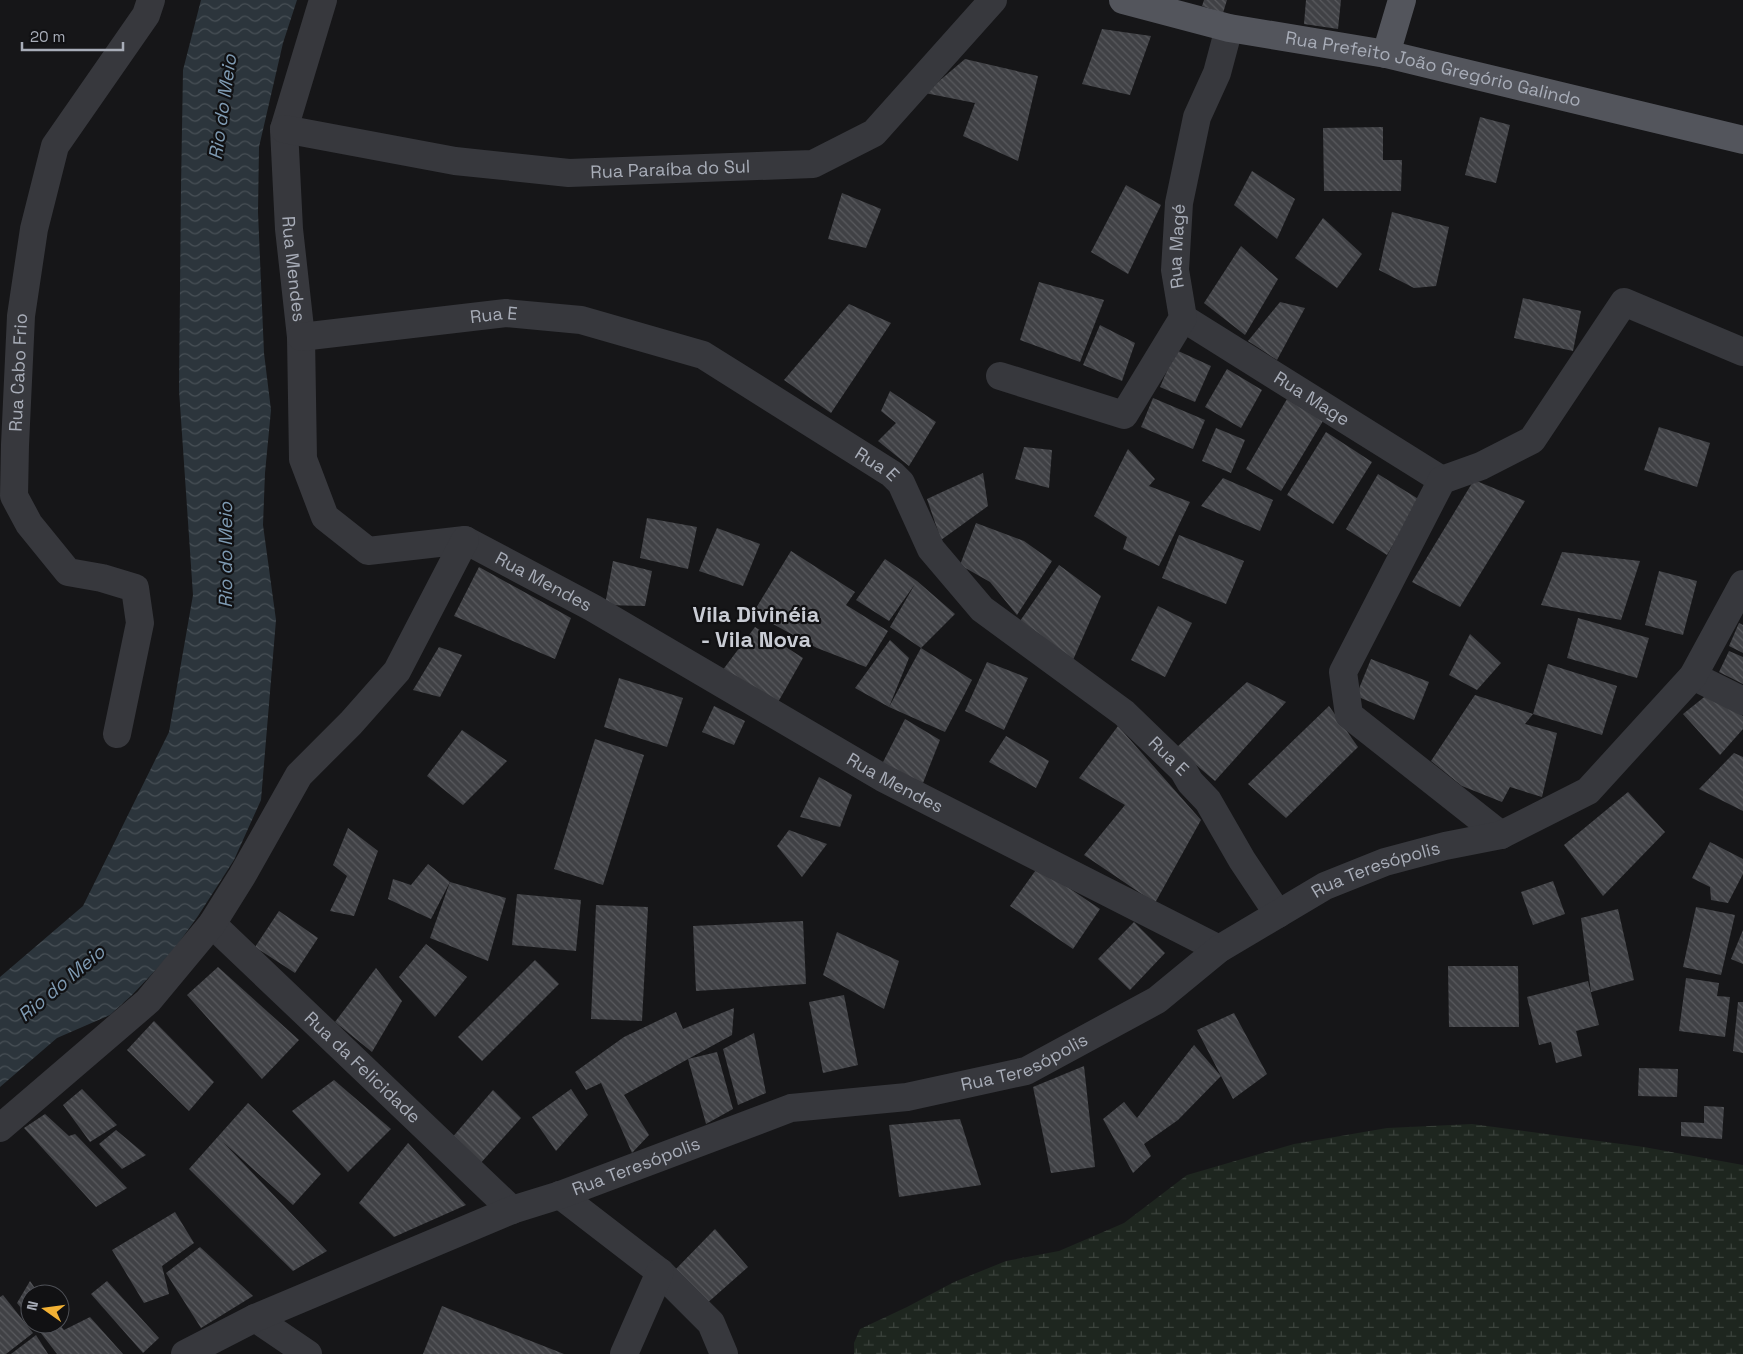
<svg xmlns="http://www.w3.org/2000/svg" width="1743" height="1354" viewBox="0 0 1743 1354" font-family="'Space Grotesk',sans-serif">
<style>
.wetland{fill:url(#wetland-marsh)}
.water{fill:url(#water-waves)}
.building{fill:url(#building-back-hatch)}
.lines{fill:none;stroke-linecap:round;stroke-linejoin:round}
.minor{stroke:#37383d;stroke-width:28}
.major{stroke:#53555c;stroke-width:28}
.labels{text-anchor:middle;stroke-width:4.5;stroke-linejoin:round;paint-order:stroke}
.street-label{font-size:18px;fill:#a8adb8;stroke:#111113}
.water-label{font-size:19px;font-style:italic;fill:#7f9bb3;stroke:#111113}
.district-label{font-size:22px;font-weight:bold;fill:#c9ccd4;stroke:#111113}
</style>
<defs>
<pattern id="wetland-marsh" width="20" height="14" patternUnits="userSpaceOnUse" patternTransform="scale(1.25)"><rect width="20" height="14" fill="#1e261f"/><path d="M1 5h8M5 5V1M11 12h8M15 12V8" fill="none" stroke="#3c433d"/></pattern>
<pattern id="water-waves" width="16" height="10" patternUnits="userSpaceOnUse" patternTransform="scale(1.25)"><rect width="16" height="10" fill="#2c353c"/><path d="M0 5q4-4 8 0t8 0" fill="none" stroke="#485056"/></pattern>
<pattern id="building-back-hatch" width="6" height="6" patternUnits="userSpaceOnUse" patternTransform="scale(1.25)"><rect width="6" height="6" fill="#404145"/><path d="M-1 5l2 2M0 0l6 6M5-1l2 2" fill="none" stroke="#595a5e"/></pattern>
</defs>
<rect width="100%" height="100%" fill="#161618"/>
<path class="wetland" d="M1472,1124l172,23 99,18v189h-889v-11l6,-14 47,-22 47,-25 52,-21 53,-10 65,-28 63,-48 107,-31 93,-16z"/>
<path class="water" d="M201,0h96l-14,43 -24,104 -1,65 6,141 7,57 -6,63 -2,52 13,95 -15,180 -27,60 -36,56 -28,39 -38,40 -22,20 -53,23 -57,49v-110l83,-71 86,-174 24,-137 -14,-205 2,-203 2,-117z"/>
<g class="building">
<path d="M1204,0h23l-4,13 -21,-7z"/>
<path d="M1306,0h35l-3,29 -34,-5z"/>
<path d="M1102,29l49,7 -21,59 -48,-11z"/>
<path d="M965,59l73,17 -20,85 -55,-25 12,-33 -50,-10z"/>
<path d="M1480,117l30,8 -14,58 -31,-8z"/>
<path d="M1383,127v33h19l-1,31h-77l-1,-63z"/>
<path d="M1252,171l43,28 -18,40 -43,-34z"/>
<path d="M1126,185l35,20 -33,69 -37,-22z"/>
<path d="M842,193l39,16 -15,39 -38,-9z"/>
<path d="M1392,212l57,15 -13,59 -22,2 -35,-18z"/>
<path d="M1323,218l39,36 -25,34 -42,-30z"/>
<path d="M1241,246l37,33 -33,56 -41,-32z"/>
<path d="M1039,282l65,18 -24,62 -60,-22z"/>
<path d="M1523,298l58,13 -8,40 -59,-13z"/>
<path d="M1280,302l25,6 -28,52 -29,-19z"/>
<path d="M849,304l42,19 -60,90 -47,-33z"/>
<path d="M1100,325l35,18 -13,38 -39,-16z"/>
<path d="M1176,350l35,16 -16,36 -35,-15z"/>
<path d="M1227,369l35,21 -21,38 -36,-21z"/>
<path d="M890,391l46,31 -27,44 -31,-25 18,-18 -15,-12z"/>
<path d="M1153,398l52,22 -12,29 -52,-22z"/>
<path d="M1287,399l36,22 -42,70 -35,-22z"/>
<path d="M1659,427l51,16 -13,44 -53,-17z"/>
<path d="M1216,428l29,12 -14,33 -29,-12z"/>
<path d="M1326,432l46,30 -39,62 -46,-29z"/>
<path d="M1024,447l28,3 -3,38 -34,-9z"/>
<path d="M1128,449l27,30 -6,7 41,16 -31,64 -36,-17 4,-12 -33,-21z"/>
<path d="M983,473l5,33 -47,34 -14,-41z"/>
<path d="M1378,474l42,26 -33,55 -41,-26z"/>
<path d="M1223,478l50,22 -13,31 -59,-25z"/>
<path d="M1474,480l51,21 -65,106 -48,-25z"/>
<path d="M647,518l50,9 -9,42 -48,-11z"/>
<path d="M976,523l48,18 28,20 -35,54 -27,-33 -30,-17z"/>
<path d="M717,528l43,16 -17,42 -44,-15z"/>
<path d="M1179,535l65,26 -18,43 -64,-26z"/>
<path d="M791,551l64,41 -9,13 42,26 -22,36 -49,-19 -64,-35z"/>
<path d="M1562,552l78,9 -19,59 -80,-15z"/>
<path d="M885,559l32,22 38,33 -34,34 -31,-21 25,-43 -26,37 -33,-21z"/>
<path d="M613,561l39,10 -7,35 -40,-1z"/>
<path d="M1059,565l42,31 -28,64 -53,-39z"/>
<path d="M479,567l92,51 -16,41 -101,-43z"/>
<path d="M1659,571l38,10 -14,54 -38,-10z"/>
<path d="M1158,606l34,17 -27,54 -34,-17z"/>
<path d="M1578,618l71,20 -12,40 -70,-20z"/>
<path d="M1739,623l4,2v28l-14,-7z"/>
<path d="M755,627l48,31 -26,46 -55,-33z"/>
<path d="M1470,634l31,29 -24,27 -28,-15z"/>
<path d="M890,640l19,18 -20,49 32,-59 51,32 -27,52 -56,-25 -34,-19z"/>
<path d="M439,647l23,8 -22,42 -27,-7z"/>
<path d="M1729,651l14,6v27l-24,-12z"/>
<path d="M1371,659l58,23 -15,38 -58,-24z"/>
<path d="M987,662l41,16 -24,52 -39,-19z"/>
<path d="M1548,664l69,22 -15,49 -69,-21z"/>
<path d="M619,678l64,20 -16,49 -63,-20z"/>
<path d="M1247,682l39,20 -71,79 -39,-33z"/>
<path d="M1708,694l35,22v13l-23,26 -37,-41z"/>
<path d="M1475,695l58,19 -8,10 32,9 -15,64 -32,-10 -8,15 -40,-16 -31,-25z"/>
<path d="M714,706l31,15 -11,24 -32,-13z"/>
<path d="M1329,706l29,41 -72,71 -38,-34z"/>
<path d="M905,719l35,21 -17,43 -41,-19z"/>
<path d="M1118,726l83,94 -46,83 -71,-48 41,-50 -46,-27z"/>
<path d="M462,730l45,31 -44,44 -36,-29z"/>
<path d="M1006,736l43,25 -13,27 -47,-26z"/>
<path d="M595,739l49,16 -41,130 -49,-16z"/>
<path d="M1734,753l9,4v54l-44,-22z"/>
<path d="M819,777l33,18 -12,32 -40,-10z"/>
<path d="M1628,792l37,40 -62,64 -39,-51z"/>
<path d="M348,828l30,23 -24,65 -24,-5 17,-35 -14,-11z"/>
<path d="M789,830l38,14 -25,33 -25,-31z"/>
<path d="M1710,842l33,17v15l-15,29 -17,-3 -1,-13 -18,-9z"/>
<path d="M428,864l22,18 -19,37 -43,-20 5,-20 18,6z"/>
<path d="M1038,867l62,42 -27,40 -63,-43z"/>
<path d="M1553,881l12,33 -32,11 -12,-33z"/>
<path d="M450,882l56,16 -18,63 -58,-23z"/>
<path d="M517,894l64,6 -5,51 -64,-6z"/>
<path d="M596,905l52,2 -6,114 -51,-2z"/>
<path d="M1696,907l39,8 -14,60 -38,-8z"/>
<path d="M1618,909l16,71 -43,12 -10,-74z"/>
<path d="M279,911l39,27 -23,35 -40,-26z"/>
<path d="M803,921l3,63 -110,7 -3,-65z"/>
<path d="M1134,922l31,31 -35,37 -32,-31z"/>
<path d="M1743,930v34l-12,-5z"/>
<path d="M837,932l62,29 -15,48 -61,-34z"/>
<path d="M426,944l41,33 -32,40 -36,-40z"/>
<path d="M535,960l24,24 -77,77 -24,-24z"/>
<path d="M1448,966h70l1,61h-70z"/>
<path d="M218,967l81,73 -37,39 -75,-84z"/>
<path d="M376,968l26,33 -30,51 -37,-30z"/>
<path d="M1686,978l33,5 -2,13 13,1 -5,40 -46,-6z"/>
<path d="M1588,981l11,44 -23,6 6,25 -26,7 -5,-21 -12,3 -12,-48z"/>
<path d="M844,995l14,70 -35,8 -14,-71z"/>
<path d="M1738,1002h5v51l-10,-2z"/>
<path d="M734,1008l-2,27 -44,24 29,-7 16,57 -27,15 -18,-65 -64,36 25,40 -17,18 -31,-70 -15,7 -11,-18 49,-35 52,-25 7,17z"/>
<path d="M1234,1013l33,61 -34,25 -12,-23 -43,44 -34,24 7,12 -18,17 -30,-54 21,-17 13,16 57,-73 27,31 -24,-46z"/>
<path d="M154,1021l60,61 -25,29 -62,-61z"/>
<path d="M754,1033l12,60 -28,12 -15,-56z"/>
<path d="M1084,1066l11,101 -44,6 -18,-86z"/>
<path d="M1639,1068l39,1 -1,28 -39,-1z"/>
<path d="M334,1080l57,49 -43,43 -56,-61z"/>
<path d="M82,1089l35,36 -27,17 -27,-37z"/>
<path d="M571,1089l17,26 -32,36 -24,-34z"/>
<path d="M493,1090l28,28 -42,47 -29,-25z"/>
<path d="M248,1103l73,71 -28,31 -70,-63 104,109 -34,20 -104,-102z"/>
<path d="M1704,1106l20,1 -2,32 -41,-3v-14l23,1z"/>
<path d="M45,1114l24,22 6,-2 52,54 -31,19 -72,-79z"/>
<path d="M960,1119l21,66 -82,12 -10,-72z"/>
<path d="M116,1130l30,25 -24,14 -23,-25z"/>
<path d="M408,1143l58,62 -72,32 -35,-34z"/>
<path d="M175,1212l19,31 -32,23 7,28 -25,9 -32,-53z"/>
<path d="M715,1229l33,38 -43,38 -32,-33z"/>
<path d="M200,1247l53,49 -52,32 -35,-55z"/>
<path d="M30,1281l9,13h-9v25l-13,-16z"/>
<path d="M107,1281l52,57 -16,15 -52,-59z"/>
<path d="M3,1295l30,38 -27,21h-6v-57z"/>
<path d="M442,1306l122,48h-141z"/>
<path d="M90,1317l33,37h-66l-23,-30h25l5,6z"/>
<path d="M36,1335l12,19h-37z"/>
</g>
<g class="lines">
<g class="minor">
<path id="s1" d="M323,0l-39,129 5,100 12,108 2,122 22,58 43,34 97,-11 128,68 290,170 336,171"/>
<path id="s2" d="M284,129l171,32 114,12 244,-9 61,-31 119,-133"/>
<path id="s3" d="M1183,318l259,162"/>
<path id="s4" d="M301,337l205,-24 75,7 122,35 189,119 9,9 30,66 51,60 142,104 59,57 7,12 18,19 34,59 36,54"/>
<path id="s5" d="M1000,376l124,39 59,-97 -8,-48 4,-67 18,-86 20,-44 12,-45"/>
<path d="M1693,676l50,25"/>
<path id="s6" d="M117,734l23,-111 -5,-35 -33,-10 -34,-6 -39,-48 -15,-28 1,-51 6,-129 13,-87 21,-83 91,-131 5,-15"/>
<path d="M1501,835l-152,-120 -6,-43 99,-192 39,-14 51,-26 92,-138 119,50"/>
<path id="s7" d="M212,924l300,286"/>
<path d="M0,1128l148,-127 64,-77 30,-48 57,-101 52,-52 46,-52 68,-131"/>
<path d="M560,1195l100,77 51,51 13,31"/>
<path d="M255,1318l53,36"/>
<path id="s8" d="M185,1354l70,-36 257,-108 48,-15 231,-87 116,-11 119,-26 131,-71 62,-51 106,-63 60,-24 60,-16 56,-11 87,-44 105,-115 50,-92"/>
<path d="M624,1354l36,-82"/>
</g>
<g class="major">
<path id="s9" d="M1123,0l106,28 157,26 357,86"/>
<path d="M1386,54l16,-54"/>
</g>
</g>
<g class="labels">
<g class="street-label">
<text dy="6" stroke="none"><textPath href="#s9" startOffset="318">Rua Prefeito João Gregório Galindo</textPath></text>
<text dy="6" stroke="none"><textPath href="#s2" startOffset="390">Rua Paraíba do Sul</textPath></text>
<text dy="6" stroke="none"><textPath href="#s5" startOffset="316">Rua Magé</textPath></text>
<text dy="6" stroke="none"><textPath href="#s1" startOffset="275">Rua Mendes</textPath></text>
<text dy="6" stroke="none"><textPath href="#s4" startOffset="194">Rua E</textPath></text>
<text dy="6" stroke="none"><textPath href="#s6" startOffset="435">Rua Cabo Frio</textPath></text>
<text dy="6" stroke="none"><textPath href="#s3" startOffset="152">Rua Mage</textPath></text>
<text dy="6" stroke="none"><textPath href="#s4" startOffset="614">Rua E</textPath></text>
<text dy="6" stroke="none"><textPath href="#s1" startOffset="769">Rua Mendes</textPath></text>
<text dy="6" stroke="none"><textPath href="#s4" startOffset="1034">Rua E</textPath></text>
<text dy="6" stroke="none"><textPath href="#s1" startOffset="1174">Rua Mendes</textPath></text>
<text dy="6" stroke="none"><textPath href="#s8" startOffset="1299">Rua Teresópolis</textPath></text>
<text dy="6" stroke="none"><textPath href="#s8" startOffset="894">Rua Teresópolis</textPath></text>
<text dy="6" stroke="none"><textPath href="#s7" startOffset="208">Rua da Felicidade</textPath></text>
<text dy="6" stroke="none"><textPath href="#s8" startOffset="489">Rua Teresópolis</textPath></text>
</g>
<g class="water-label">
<text transform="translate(222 107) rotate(-82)" y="7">Rio do Meio</text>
<text transform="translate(225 555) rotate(-90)" y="7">Rio do Meio</text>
<text transform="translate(61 983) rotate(-40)" y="7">Rio do Meio</text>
</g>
<g class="district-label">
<text x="756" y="622">Vila Divinéia<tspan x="756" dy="25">- Vila Nova</tspan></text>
</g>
</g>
<g transform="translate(45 1309) rotate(284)"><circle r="24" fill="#111113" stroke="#4d4f55"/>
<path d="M0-4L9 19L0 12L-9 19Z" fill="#f2b134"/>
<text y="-8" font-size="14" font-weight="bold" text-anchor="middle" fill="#a8adb8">N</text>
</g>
<path d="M22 42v8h101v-8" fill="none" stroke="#a8adb8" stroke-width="2.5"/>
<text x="30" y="42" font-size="15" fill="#a8adb8" stroke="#111113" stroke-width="4" paint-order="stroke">20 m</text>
</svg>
